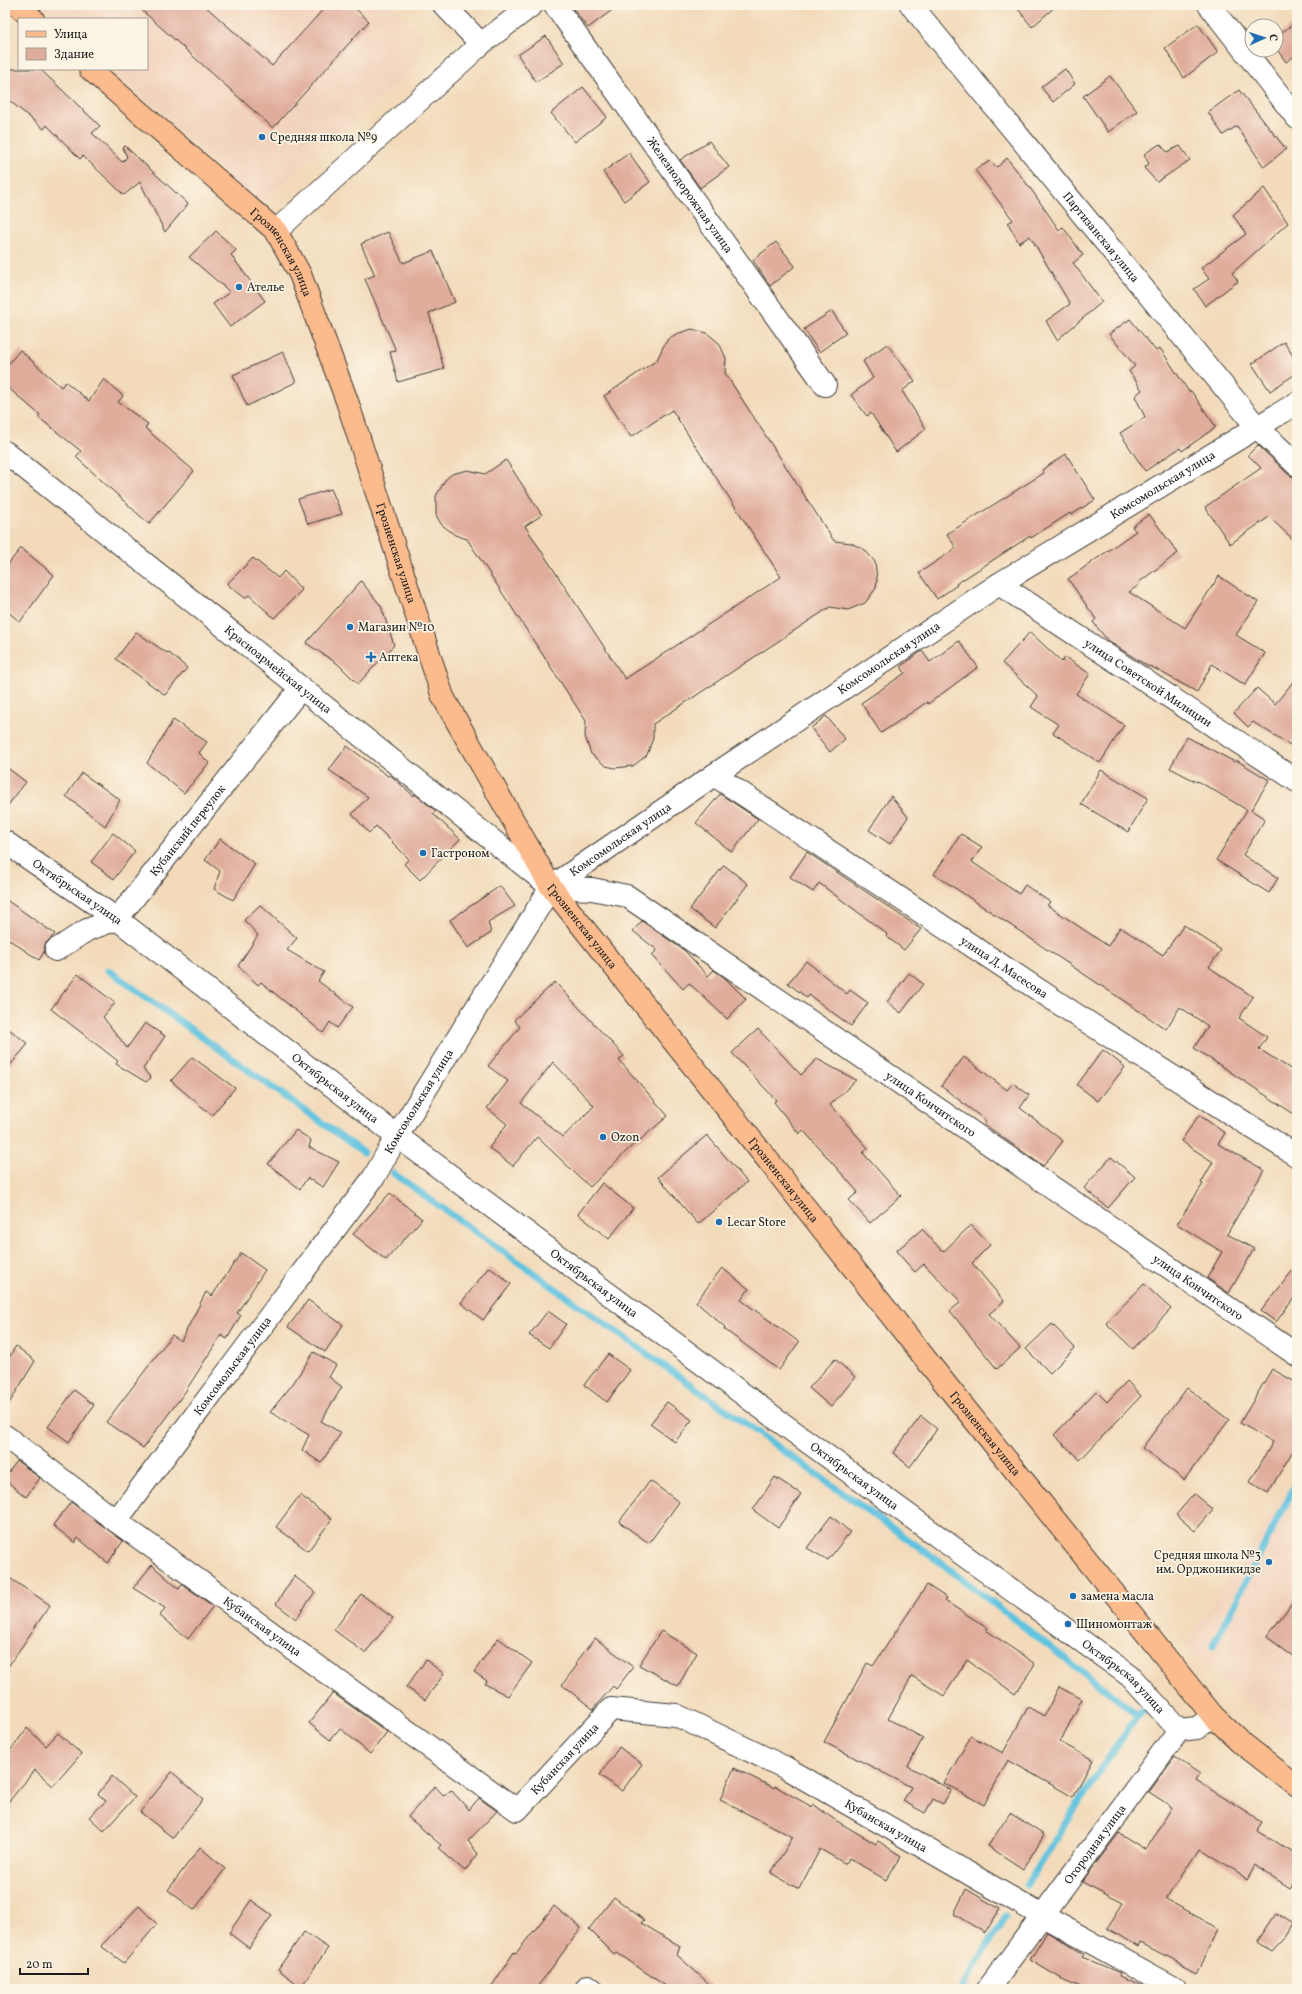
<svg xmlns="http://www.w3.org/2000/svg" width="1302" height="1994" viewBox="0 0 1302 1994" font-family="Vollkorn,serif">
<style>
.built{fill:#f2d4be}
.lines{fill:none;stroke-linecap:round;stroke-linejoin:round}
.stream{stroke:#61c3df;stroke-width:7}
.building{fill:#e0ac9b;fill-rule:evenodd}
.minor-casing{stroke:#3c3834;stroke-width:24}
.major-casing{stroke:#3c3834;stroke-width:24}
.minor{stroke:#fff;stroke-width:22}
.major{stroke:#fbbb8d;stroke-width:22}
.poi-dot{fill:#1f6fb2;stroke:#fcf5e5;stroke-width:1.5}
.labels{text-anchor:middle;stroke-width:3.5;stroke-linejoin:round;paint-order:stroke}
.poi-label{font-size:12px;fill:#1c1c1c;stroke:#fcf5e5;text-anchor:start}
.street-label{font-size:12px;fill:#1c1c1c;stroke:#fcf5e5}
</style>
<rect width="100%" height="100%" fill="#fcf5e5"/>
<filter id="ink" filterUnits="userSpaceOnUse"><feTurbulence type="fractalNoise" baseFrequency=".025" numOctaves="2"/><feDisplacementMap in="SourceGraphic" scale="8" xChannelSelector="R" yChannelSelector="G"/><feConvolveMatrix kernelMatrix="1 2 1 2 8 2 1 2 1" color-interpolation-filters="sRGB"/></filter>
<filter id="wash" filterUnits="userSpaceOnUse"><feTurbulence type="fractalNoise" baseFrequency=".012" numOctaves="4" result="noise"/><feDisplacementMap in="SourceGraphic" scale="16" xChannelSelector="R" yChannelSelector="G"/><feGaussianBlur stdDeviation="0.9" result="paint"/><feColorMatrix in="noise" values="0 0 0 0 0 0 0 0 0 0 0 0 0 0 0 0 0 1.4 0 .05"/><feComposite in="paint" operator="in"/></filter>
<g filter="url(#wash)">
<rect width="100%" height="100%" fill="#f2daba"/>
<g class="built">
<path d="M42,5h351l30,34 -5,27 -158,138 -148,-135h35v-50h-90z"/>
<path d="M1297,1475v269l-113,-96z"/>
</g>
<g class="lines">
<g class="stream">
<path d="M108,970l255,182"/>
<path d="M393,1173l551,392 194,150"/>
<path d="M1213,1645l84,-163"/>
<path d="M1027,1885l46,-74 65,-96 7,-7"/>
<path d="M961,1989l45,-73"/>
</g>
</g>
<g id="blocks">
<g class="building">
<path d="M136,5h68l68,61 55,-61h24l18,16 -96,107z"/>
<path d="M570,5h49l-31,23z"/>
<path d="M1015,5h42l-25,22z"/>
<path d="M1297,22v32l-11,8 -10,-14v-12z"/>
<path d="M1198,24l20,28 -34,26 -19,-30z"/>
<path d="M546,36l18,27 -28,19 -18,-27z"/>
<path d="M5,69h35l60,57 -8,7 30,29 5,-5 -4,-9 2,-2 63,58 -23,28 -25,-50 -16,13 -41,-39 -3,3 -33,-34 -3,4 -39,-32z"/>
<path d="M1065,69l10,15 -22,18 -12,-15z"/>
<path d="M1110,76l27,35 -29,21 -25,-36z"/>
<path d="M583,87l24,30 -32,25 -24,-29z"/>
<path d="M1239,90l47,59 -22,18 -27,-41 -14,9 -15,-23z"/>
<path d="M709,141l20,26 -29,21 -20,-28z"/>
<path d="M1160,144l7,8 13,-6 10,14 -33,22 -13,-14 5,-4 -5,-10z"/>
<path d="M629,153l21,29 -26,19 -21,-29z"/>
<path d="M1007,158l26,34 26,38 4,-3 20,28 -10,8 29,39 -45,38 -11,-19 24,-17 -40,-68 -11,7 -11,-20 5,-3 -38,-50 15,-9 7,6z"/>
<path d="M1264,188l24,35 -56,50 6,8 -33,25 -11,-17 15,-10 -8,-11 45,-34 -13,-19z"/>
<path d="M216,231l20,19 -5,5 34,46 -35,26 -17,-23 17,-12 -41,-35z"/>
<path d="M388,232l15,31 30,-12 22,51 -26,11 15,56 -46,13 -8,-30 6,-1 -31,-72 10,-4 -14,-31z"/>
<path d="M776,242l19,24 -25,20 -17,-26z"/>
<path d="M832,311l14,22 -27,19 -15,-23z"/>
<path d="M1130,319l26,32 4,-3 29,44 2,-1 25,36 -34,24 -2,-3 -35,23 -25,-38 25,-16 -10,-21 7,-6 -13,-19 6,-5 -26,-32z"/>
<path d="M692,329l15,4 12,10 7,15 -1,15 109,168 17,2 14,7 10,12 2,17 -1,9 -11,15 -17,7 -18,-3 -177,117v14l-6,17 -14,11 -18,2 -9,-2 -15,-12 -6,-18 1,-15 -119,-182 -12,-4 -14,-11 -5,-9v-19l9,-16 7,-6 16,-4 17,4 21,-14 36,55 -17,11 100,153 156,-102 -109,-167 -41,27 -27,-41 53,-36 6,-13 5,-8 8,-5z"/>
<path d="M1284,342l13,20v11l-27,18 -18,-27z"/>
<path d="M887,344l28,37 -13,10 24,38 -30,23 -25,-39 -4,3 -16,-21 22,-17 -10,-17z"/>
<path d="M20,350l41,37 5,-5 23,19 15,-22 19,17 -5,6 30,22 -3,4 49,43 -45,53 -73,-67 5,-6 -43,-34 2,-2 -35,-30v-17z"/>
<path d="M283,352l13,30 -49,24 -14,-31z"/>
<path d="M1258,445l30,29 9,5v64l-28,-26 -39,27 -25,-37 56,-39 -13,-13z"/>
<path d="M1066,454l29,46 -24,15 -1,-2 -39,25 -1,-2 -74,48 1,1 -20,14 -18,-26 37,-25 -9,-14 97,-61 -2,-3z"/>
<path d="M331,489l11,25 -34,10 -10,-25z"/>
<path d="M1149,514l29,39 -40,30 1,2 -10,7 56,36 34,-52 39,26 -22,33 29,18 -20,32 -33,-21 -15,28 -47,-26 -1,1 -41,-26 -15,-19 3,-3 -28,-40 68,-48 -4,-4z"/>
<path d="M21,548l33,27 -34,47 -15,-13v-41z"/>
<path d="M253,558l25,20 6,-7 18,19 -28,28 -25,-23 -4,3 -18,-14z"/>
<path d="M361,581l20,25 13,39 -36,39 -20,-20 -32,-21z"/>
<path d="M136,632l31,21 1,-1 19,16 -22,27 -49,-36z"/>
<path d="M1030,632l32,30 3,-5 25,17 -14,20 48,31 -24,38 -47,-30 6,-8 -28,-18 7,-11 -36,-33z"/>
<path d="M959,641l19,26 -50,37 -1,-2 -46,31 -20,-30 44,-30 -4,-7 21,-15 8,11z"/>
<path d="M1297,677v57l-7,11 -37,-23 -5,5 -14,-14 23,-25 18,16z"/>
<path d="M826,716l19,23 -15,13 -19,-24z"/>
<path d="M173,720l34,22 -8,11 10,10 -25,30 -37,-30z"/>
<path d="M1187,737l48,25 1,-2 33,20 -18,30 14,9 -22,36 35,23 -9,15 -53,-33 31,-50 -49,-29 -1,1 -27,-14z"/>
<path d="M347,746l41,30 2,-1 24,21 1,-2 21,17 -3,3 27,25 -40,41 -16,-16 5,-5 -33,-33 -7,7 -17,-19 16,-17 -39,-27z"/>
<path d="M5,766l21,16 -21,27z"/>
<path d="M1101,770l47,28 -20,34 -47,-28z"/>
<path d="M82,773l38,27 -15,26 -39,-30z"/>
<path d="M720,794l38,25 -26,33 -36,-29z"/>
<path d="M891,796l17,21 -18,27 -21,-14z"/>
<path d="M113,833l22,18 -21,28 -23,-17z"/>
<path d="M961,834l21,13 -10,15 47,32 6,-9 25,17 -3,3 61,41 12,-19 43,28 21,-30 37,25 -12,17 44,30 -14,21 28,19 -8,12 38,24v43l-103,-68 14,-22 -28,-19 -14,22 -232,-155z"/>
<path d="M220,839l35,25 -22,36 -19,-11 6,-18 -15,-11z"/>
<path d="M807,852l114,77 -17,21 -18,-14 1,-2 -68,-51 -6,9 -23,-15z"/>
<path d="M724,865l24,19 -33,44 -25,-19z"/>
<path d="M500,886l15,20 -27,16 3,11 -23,15 -18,-28z"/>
<path d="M5,899l50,35 -10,10 -1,8 -5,8 -34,-23z"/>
<path d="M260,905l37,33 -10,12 37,22 -6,9 35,26 -16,21 -7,-6 -7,11 -62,-51 -3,3 -20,-19 20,-31 -14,-15z"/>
<path d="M642,921l43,30 23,25 6,-6 11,8 21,21 -19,20 -38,-36 -6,6 -31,-34 5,-5 -24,-19z"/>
<path d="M806,961l41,33 3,-4 18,13 -17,23 -42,-31 -2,3 -19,-15z"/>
<path d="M909,973l14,11 -22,29 -14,-11z"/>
<path d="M78,974l37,29 -12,14 24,31 18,-25 20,13 -22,33 8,9 -5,4 -30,-18 2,-3 -67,-52z"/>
<path d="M555,982l69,74 -5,4 49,56 -28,24 -1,-1 -49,48 -53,-50 -24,29 -24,-18 18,-24 -20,-16 21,-27 -20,-15 32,-39 -6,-7zM553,1062l41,44 -31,31 -42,-34z"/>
<path d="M5,1026l23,18 -23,27z"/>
<path d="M758,1029l43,46 16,-16 39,21 -26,25 38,43 -5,5 38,43 -31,27 -21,-23 9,-8 -55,-62 -4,4 -25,-32 2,-2 -44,-47z"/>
<path d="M1103,1050l22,17 -27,34 -21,-16z"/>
<path d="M192,1057l43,31 -23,27 -41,-34z"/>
<path d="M964,1057l43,33 6,-7 16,12 -9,13 43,33 -20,25 -59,-42 2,-3 -45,-35z"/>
<path d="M1199,1115l26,18 -7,11 46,26 -37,64 27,15 -25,44 -22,-15 15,-26 -45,-28 26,-40 -2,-1 12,-21 -32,-21z"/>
<path d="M296,1130l15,10 -2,7 30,15 -16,25 -16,-9 -7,11 -32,-25z"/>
<path d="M707,1135l40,47 -49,42 -40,-47z"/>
<path d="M1111,1157l24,20 -27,31 -24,-20z"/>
<path d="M602,1183l31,25 -24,31 -31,-25z"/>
<path d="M390,1193l32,26 -36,41 -33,-26z"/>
<path d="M971,1225l19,20 -18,18 32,38 -15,13 31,34 -23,21 -47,-58 11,-9 -37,-38 -9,8 -19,-21 26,-22 21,23z"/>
<path d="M241,1253l24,17 -28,43 4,2 -14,24 -6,-4 -36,57 -42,56 -37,-26 66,-87 9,6 25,-49 6,4z"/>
<path d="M1297,1265v29l-21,28 -15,-11z"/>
<path d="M489,1267l22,17 -28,36 -22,-17z"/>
<path d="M722,1268l27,21 -8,11 58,42 -20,28 -55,-41 1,-2 -29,-25z"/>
<path d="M1144,1284l27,25 -38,40 -27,-26z"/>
<path d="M308,1300l35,25 -18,27 -37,-25z"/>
<path d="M548,1311l18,13 -17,24 -20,-13z"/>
<path d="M1052,1324l23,24 -25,25 -24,-24z"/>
<path d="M16,1346l19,15 -30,49v-46z"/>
<path d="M314,1352l22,13 -7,12 13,10 -21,34 20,12 -20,30 -19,-13 7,-15 -39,-23 22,-27z"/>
<path d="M608,1354l22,16 -23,32 -23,-17z"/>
<path d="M835,1359l20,18 -24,30 -22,-19z"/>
<path d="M1272,1369l25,14v61l-29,49 -18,-11 23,-40 -33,-19z"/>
<path d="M1127,1381l14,15 -61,64 -26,-25 42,-44 11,11z"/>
<path d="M1187,1388l42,32 -45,60 -42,-32z"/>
<path d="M74,1390l20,15 -25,37 -21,-15z"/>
<path d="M667,1402l25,18 -17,22 -25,-18z"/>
<path d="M921,1416l16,13 -27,38 -17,-14z"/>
<path d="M17,1461l23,17 -14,19 -21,-17v-3z"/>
<path d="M775,1477l26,17 -23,34 -25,-18z"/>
<path d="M650,1481l29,21 -30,41 -30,-21z"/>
<path d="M1194,1494l19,16 -18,21 -19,-16z"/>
<path d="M300,1495l32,24 -24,32 -32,-24z"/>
<path d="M71,1502l52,39 -15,22 -30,-25 -3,5 -22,-18z"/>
<path d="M831,1516l19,16 -22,28 -21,-12z"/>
<path d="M152,1565l27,24 3,-5 31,22 -25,33 -28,-23 5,-8 -32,-20z"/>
<path d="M5,1575l45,30 -45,66z"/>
<path d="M294,1576l21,16 -19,27 -20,-15z"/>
<path d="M927,1585l20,13 -2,3 43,27 -2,2 49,34 -20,30 -48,-34 -23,36 -32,-20 -24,43 35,19 -15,28 43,24 -8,14 -10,-5 -8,14 -22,-12 8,-14 -87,-45 43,-79 6,3z"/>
<path d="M361,1594l32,24 -28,35 -31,-23z"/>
<path d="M1297,1596v63l-30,-22z"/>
<path d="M661,1631l36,22 -19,33 -39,-21z"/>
<path d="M498,1638l34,25 -24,33 -23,-12 2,-3 -13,-9z"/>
<path d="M595,1638l38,29 -17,22 -3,-3 -20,23 -31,-24 15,-20 -2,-1z"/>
<path d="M426,1660l18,14 -19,26 -19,-13z"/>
<path d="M1059,1687l23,12 -22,43 33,18 -20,37 -65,-37 -24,45 -40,-22 27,-47 32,17 25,-46 16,9z"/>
<path d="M333,1693l54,39 -17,22 -30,-26 -10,12 -21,-17z"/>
<path d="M27,1728l19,18 12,-13 23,21 -28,32 -18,-16 -30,36v-48z"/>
<path d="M619,1747l23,17 -20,27 -22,-16z"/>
<path d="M1175,1757l25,17 -4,6 66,42 -5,8 40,25v22l-7,11 -36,-23 -8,14 -47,-30 -33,51 54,29 -23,44 -57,-30 -2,4 -31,-19 16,-25 -41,-21 37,-49 27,17 26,-43 -23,-15z"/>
<path d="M734,1768l40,20 1,-2 37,21 1,-3 22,16 41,24 2,-3 23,15 -15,24 -37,-22 -3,6 -26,-15 -21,40 -28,-16 22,-36 -73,-37z"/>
<path d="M172,1772l31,27 -30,39 -33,-26z"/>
<path d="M112,1776l23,21 -31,34 -15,-14 17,-16 -8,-7z"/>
<path d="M435,1786l9,10 7,-6 18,20 10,-12 18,13 -29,30 10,13 -13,17 -27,-23 3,-3 -33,-28z"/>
<path d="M1010,1813l34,22 -21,34 -35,-23z"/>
<path d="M200,1847l25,22 -31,41 -26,-20z"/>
<path d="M966,1889l34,20 -15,24 -31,-19z"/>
<path d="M614,1897l30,23 -3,3 39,23 -3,9 38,34h-45l-54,-37 -2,2 -25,-25z"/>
<path d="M251,1900l21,15 -23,33 -20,-15z"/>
<path d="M139,1906l18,18 -33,39 -23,-17z"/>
<path d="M554,1906l27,22 -36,49 -10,12h-45l24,-37 2,1z"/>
<path d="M1276,1913l16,11 -7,12 -14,15 -14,-10z"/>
<path d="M304,1932l24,16 -27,39 -23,-18z"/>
<path d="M1047,1932l37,22 -2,3 38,16 -1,3 31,13h-65l-23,-10 -32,-19z"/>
</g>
</g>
</g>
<g filter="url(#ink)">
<use href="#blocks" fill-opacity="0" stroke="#3c3834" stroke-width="1"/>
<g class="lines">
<defs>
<g id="minor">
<path d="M444,5l37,39"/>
<path id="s1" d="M555,5l270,380"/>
<path id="s2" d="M911,5l345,421 41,39"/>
<path d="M1209,5l88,113"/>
<path d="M276,231l205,-187 51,-39"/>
<path id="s3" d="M5,452l546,435 41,2 35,7 670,459"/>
<path id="s4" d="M999,584l298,197"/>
<path id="s5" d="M714,775l364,241 219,140"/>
<path id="s6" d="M5,842l112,77 280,217 386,288 347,252 49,54"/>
<path id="s7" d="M56,950l31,-20 30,-11 184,-231"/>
<path id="s8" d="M5,1436l111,85 401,289 94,-101 65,6 110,53 255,147 135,74"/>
<path id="s9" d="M116,1521l258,-344 23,-41 154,-249 163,-112 285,-191 298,-181"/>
<path d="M586,1989l2,-3 4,3"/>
<path id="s10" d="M988,1989l191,-259 18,-2 16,-12"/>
</g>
<g id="major">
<path d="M17,5l16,14"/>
<path id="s11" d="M90,69l186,162 24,43 47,127 96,296 108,190 400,504 262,325 30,28 54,42"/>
</g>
</defs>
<use href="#minor" class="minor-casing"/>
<use href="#major" class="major-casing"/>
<use href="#minor" class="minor"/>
<use href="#major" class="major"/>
</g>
</g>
<g class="poi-dot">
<circle cx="262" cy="137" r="4"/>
<circle cx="239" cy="287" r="4"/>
<circle cx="350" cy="627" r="4"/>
<path d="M369 651h4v4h4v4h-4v4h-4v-4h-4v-4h4z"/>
<circle cx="423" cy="853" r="4"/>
<circle cx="603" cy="1137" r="4"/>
<circle cx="719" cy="1222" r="4"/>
<circle cx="1269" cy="1562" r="4"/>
<circle cx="1073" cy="1596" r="4"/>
<circle cx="1068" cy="1624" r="4"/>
</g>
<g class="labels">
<g class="poi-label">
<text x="270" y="141">Средняя школа №9</text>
<text x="247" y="291">Ателье</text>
<text x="358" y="631">Магазин №10</text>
<text x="379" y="661">Аптека</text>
<text x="431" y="857">Гастроном</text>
<text x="611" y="1141">Ozon</text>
<text x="727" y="1226">Lecar Store</text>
<text x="1261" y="1559" text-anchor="end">Средняя школа №3<tspan x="1261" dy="14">им. Орджоникидзе</tspan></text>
<text x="1081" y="1600">замена масла</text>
<text x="1076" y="1628">Шиномонтаж</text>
</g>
<g class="street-label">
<text dy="4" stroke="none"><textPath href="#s1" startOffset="233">Железнодорожная улица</textPath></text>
<text dy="4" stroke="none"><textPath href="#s2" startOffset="300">Партизанская улица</textPath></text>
<text dy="4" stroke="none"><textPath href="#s11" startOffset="267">Грозненская улица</textPath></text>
<text dy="4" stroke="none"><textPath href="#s9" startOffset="1502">Комсомольская улица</textPath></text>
<text dy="4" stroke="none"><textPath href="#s11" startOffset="591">Грозненская улица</textPath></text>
<text dy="4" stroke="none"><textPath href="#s9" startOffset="1178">Комсомольская улица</textPath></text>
<text dy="4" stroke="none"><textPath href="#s3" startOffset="349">Красноармейская улица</textPath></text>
<text dy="4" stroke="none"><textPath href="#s4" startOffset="179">улица Советской Милиции</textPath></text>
<text dy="4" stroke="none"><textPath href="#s7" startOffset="182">Кубанский переулок</textPath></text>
<text dy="4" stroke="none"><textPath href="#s9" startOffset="854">Комсомольская улица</textPath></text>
<text dy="4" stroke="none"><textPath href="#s6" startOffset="88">Октябрьская улица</textPath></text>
<text dy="4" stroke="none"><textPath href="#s11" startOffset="1011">Грозненская улица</textPath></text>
<text dy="4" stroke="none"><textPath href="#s5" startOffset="348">улица Д. Масесова</textPath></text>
<text dy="4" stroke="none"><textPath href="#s6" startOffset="412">Октябрьская улица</textPath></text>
<text dy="4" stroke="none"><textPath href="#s9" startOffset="518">Комсомольская улица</textPath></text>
<text dy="4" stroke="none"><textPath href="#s3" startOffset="1143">улица Кончитского</textPath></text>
<text dy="4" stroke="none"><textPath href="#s11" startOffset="1335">Грозненская улица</textPath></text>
<text dy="4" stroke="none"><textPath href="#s6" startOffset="736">Октябрьская улица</textPath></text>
<text dy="4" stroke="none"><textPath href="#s3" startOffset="1467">улица Кончитского</textPath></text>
<text dy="4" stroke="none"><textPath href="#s9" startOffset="194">Комсомольская улица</textPath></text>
<text dy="4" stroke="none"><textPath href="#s11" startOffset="1659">Грозненская улица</textPath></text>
<text dy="4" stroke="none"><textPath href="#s6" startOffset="1060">Октябрьская улица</textPath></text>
<text dy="4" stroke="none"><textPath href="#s8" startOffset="320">Кубанская улица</textPath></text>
<text dy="4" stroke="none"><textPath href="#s6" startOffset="1396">Октябрьская улица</textPath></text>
<text dy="4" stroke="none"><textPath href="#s8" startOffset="704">Кубанская улица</textPath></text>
<text dy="4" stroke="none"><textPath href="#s8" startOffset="1075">Кубанская улица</textPath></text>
<text dy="4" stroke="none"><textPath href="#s10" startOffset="180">Огородная улица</textPath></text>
</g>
</g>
<rect width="1302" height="1994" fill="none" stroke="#fcf5e5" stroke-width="20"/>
<rect x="18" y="18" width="130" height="52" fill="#fcf5e5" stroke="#a29e95"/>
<rect x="26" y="31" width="20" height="6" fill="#fbbb8d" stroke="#a29e95"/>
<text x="54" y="38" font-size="12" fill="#1c1c1c">Улица</text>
<rect x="26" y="48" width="20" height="12" fill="#e0ac9b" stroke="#a29e95"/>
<text x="54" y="58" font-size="12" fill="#1c1c1c">Здание</text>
<g transform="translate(1264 38) rotate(87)"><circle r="19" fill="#fcf5e5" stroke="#a29e95"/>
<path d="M0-3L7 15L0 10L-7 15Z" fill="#1f6fb2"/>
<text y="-6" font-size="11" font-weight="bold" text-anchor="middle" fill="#1c1c1c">С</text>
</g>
<path d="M20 1968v6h68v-6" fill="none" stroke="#1c1c1c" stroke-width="2"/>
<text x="26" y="1968" font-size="12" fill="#1c1c1c" stroke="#fcf5e5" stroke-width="3" paint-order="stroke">20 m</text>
</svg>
